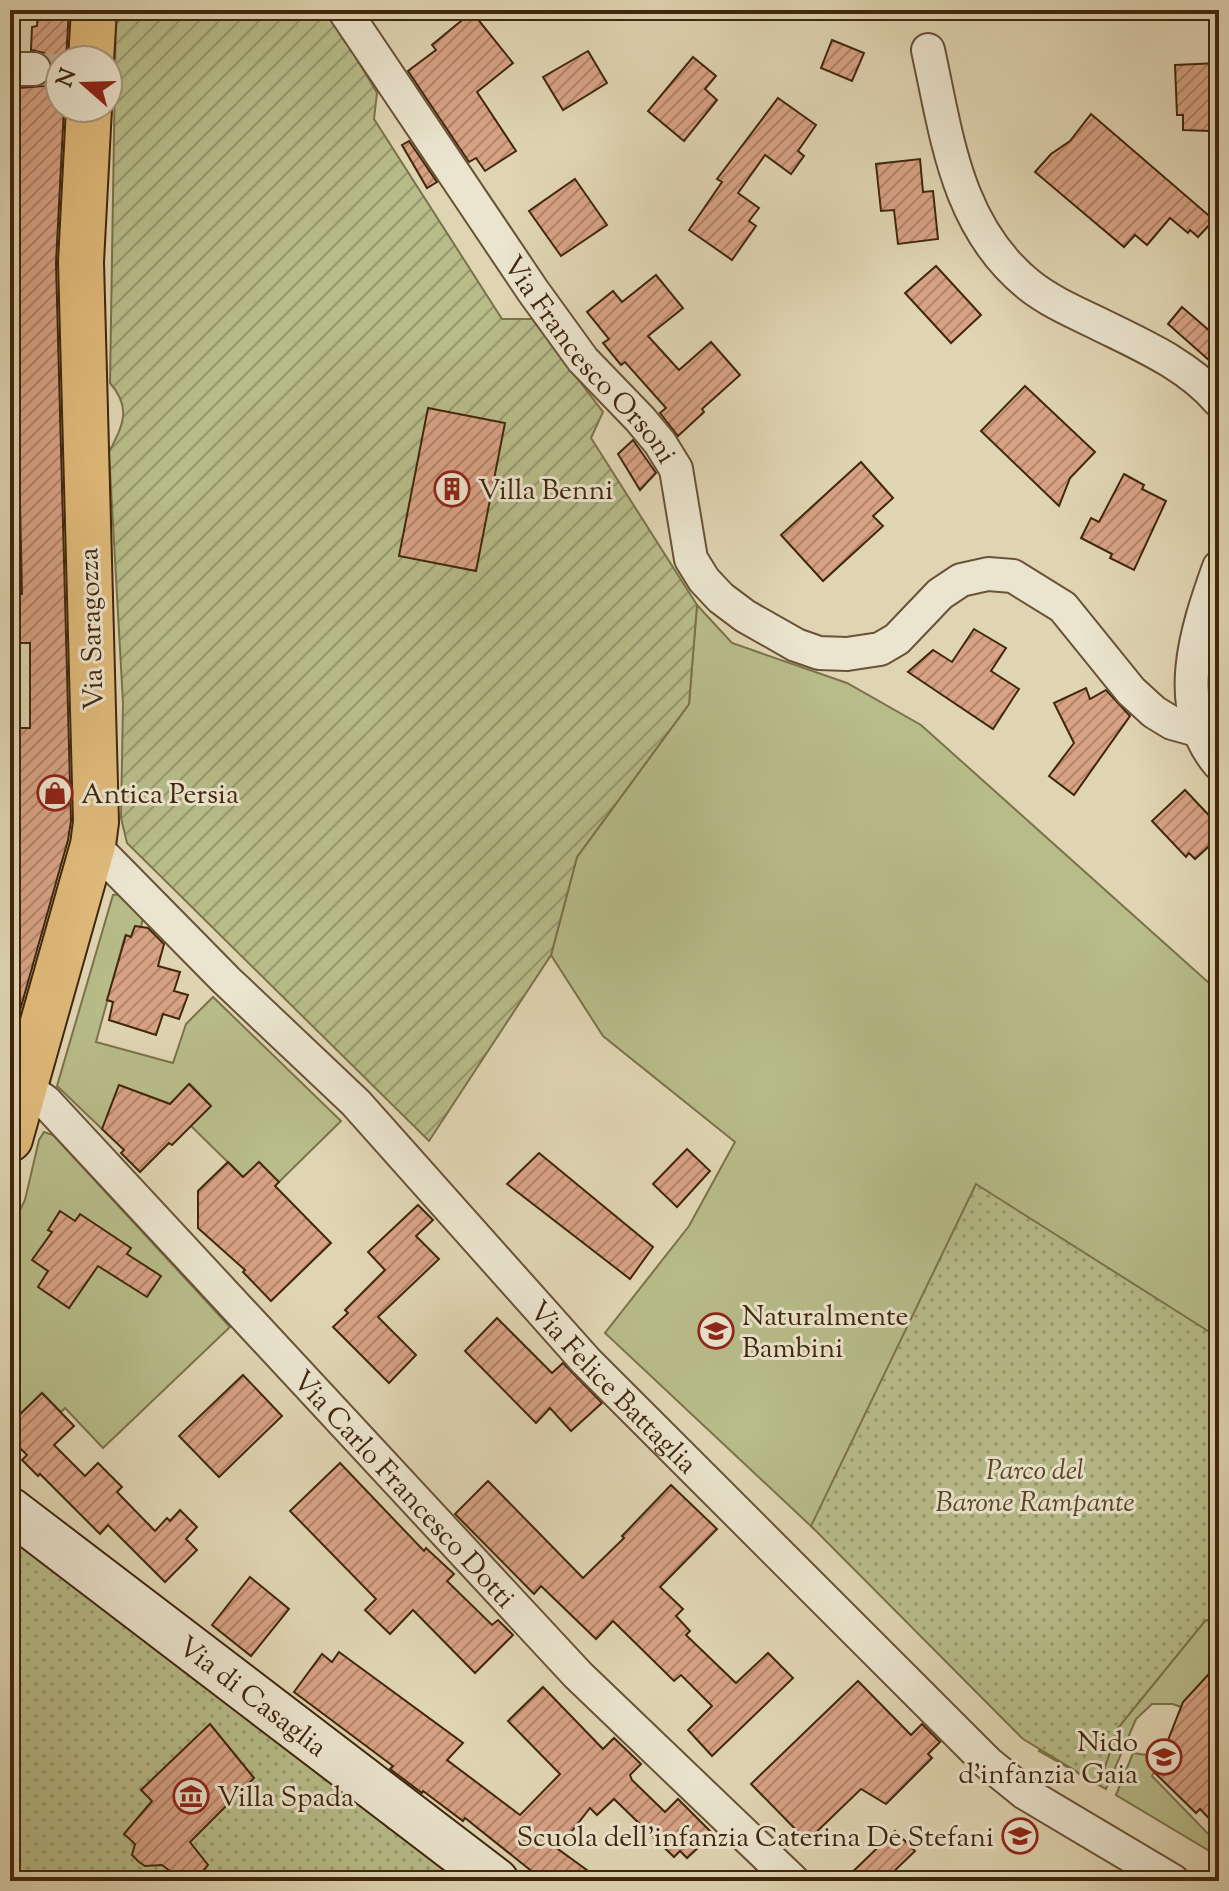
<svg xmlns="http://www.w3.org/2000/svg" width="1229" height="1891" viewBox="0 0 1229 1891" font-family="'Sorts Mill Goudy',serif">
<style>
.grass{fill:#b7bc89;stroke:#7c724a;stroke-width:2}
.park{fill:url(#park-dots);stroke:#7c724a;stroke-width:2}
.garden{fill:url(#garden-furrows);stroke:#7c724a;stroke-width:2}
.building{fill:url(#building-hatch);stroke:#41270c;stroke-width:2}
.lines{fill:none;stroke-linecap:round;stroke-linejoin:round}
.street-tunnel{stroke:#c0b292;stroke-width:32;stroke-dasharray:32 16;stroke-linecap:butt}
.street-casing{stroke:#695236;stroke-width:36}
.secondary-casing{stroke:#41270c;stroke-width:48}
.primary-casing{stroke:#41270c;stroke-width:48}
.street{stroke:#ebe4ce;stroke-width:32}
.secondary{stroke:#ebe4ce;stroke-width:44}
.primary{stroke:#e0ba7a;stroke-width:44}
.labels{text-anchor:middle;stroke-width:6;stroke-linejoin:round;paint-order:stroke}
.street-label{font-size:28px;fill:#41270c;stroke:#ebe4ce}
.poi-label{font-size:28px;fill:#41270c;stroke:#ebe4ce;text-anchor:start}
.park-label{font-size:28px;font-style:italic;fill:#594525;stroke:#ebe4ce}
</style>
<defs>
<pattern id="park-dots" width="8" height="8" patternUnits="userSpaceOnUse" patternTransform="scale(2)"><rect width="8" height="8" fill="#b7bc89"/><path d="M2 2h.1M6 6h.1" fill="none" stroke="#96996e" stroke-width="1.8" stroke-linecap="round"/></pattern>
<pattern id="garden-furrows" width="10" height="10" patternUnits="userSpaceOnUse" patternTransform="scale(2)"><rect width="10" height="10" fill="#b7bc89"/><path d="M-1 1l2-2M0 10L10 0M9 11l2-2" fill="none" stroke="#96996e"/></pattern>
<pattern id="building-hatch" width="6" height="6" patternUnits="userSpaceOnUse" patternTransform="scale(2)"><rect width="6" height="6" fill="#d8a285"/><path d="M-1 1l2-2M0 6l6-6M5 7l2-2" fill="none" stroke="#b1846b"/></pattern>
</defs>
<rect width="100%" height="100%" fill="#e0d5b3"/>
<filter id="stains"><feTurbulence type="fractalNoise" baseFrequency=".0025" numOctaves="4"/><feColorMatrix values="0 0 0 0 .2 0 0 0 0 .09 0 0 0 0 .02 0 0 0 .5 -.17"/></filter>
<radialGradient id="worn" r=".72"><stop offset=".6" stop-color="#630" stop-opacity="0"/><stop offset="1" stop-color="#630" stop-opacity=".3"/></radialGradient>
<g class="grass">
<path d="M10,275h5l6,232h-11z"/>
<path d="M697,605l35,38 115,40 74,42 298,267v570l-405,-33 -209,-196 84,-107 46,-84 -132,-106 -52,-81 26,-98 112,-153z"/>
<path d="M121,894l22,24 -2,9 -7,2 -3,8 -6,-1 -29,106 77,21 13,-39 27,-27 128,124 -62,61 -36,-5 -53,-52 20,-20 -20,-21 -20,20 -51,-19 -12,31 3,4 -8,9 -45,-43 56,-191z"/>
<path d="M44,1132l9,3 177,192 -127,121 -38,-40 -4,4 -19,-19 -32,31v-194l15,-30 14,-60z"/>
<path d="M1219,1576v89l-38,42 -8,-3h-21l-16,15 -30,70 -67,-38z"/>
<path d="M1133,1753l28,4 -9,19 67,69 -1,11 -102,-61z"/>
</g>
<g class="park">
<path d="M976,1184l243,154v279l-14,4 -87,107 -19,57 -76,-46 -212,-213z"/>
<path d="M10,1533l459,348h-459z"/>
</g>
<path class="garden" d="M116,10h212l49,83 -3,26 128,200h30l71,93 -12,26 106,167 -8,99 -112,153 -26,98 -122,186 -302,-298 -6,-25 2,-115 -14,-251c14,-27 23,-44 1,-69z"/>
<g class="building">
<path d="M38,10h31l-3,50h-6v48h4l-8,155 15,558 -3,19 -49,174 -9,-2v-197l9,-30 -3,-5v-52h14v-85h-20v-49h12l-7,-319h-5v-26l9,-161 24,-2 7,-7 3,-9 -2,-10 -7,-7 -13,-3 1,-23 5,-1z"/>
<path d="M472,12l41,51 -36,29 39,59 -31,20 -9,-13 -7,4 -61,-91 28,-21 -4,-5z"/>
<path d="M832,40l32,13 -12,28 -31,-13z"/>
<path d="M588,51l19,32 -44,27 -20,-33z"/>
<path d="M693,57l23,19 -11,13 12,11 -33,41 -36,-30z"/>
<path d="M1219,63v50h-8l-1,18 -27,-1v-15h-6l-2,-50z"/>
<path d="M778,98l38,27 -18,26 6,5 -13,18 -26,-19 -27,38 21,15 -10,13 7,5 -24,34 -43,-30 33,-48 -5,-3z"/>
<path d="M1091,114l123,106 -16,17 -8,-7 -2,3 -18,-15 -23,27 -12,-10 -11,12 -89,-75 16,-18 19,-13z"/>
<path d="M409,141l28,41 -10,6 -25,-43z"/>
<path d="M920,159l3,33 10,-1 5,48 -40,5 -4,-34 -13,1 -5,-47z"/>
<path d="M575,179l32,46 -46,31 -32,-45z"/>
<path d="M936,266l45,49 -30,28 -46,-50z"/>
<path d="M656,275l27,33 -35,28 31,34 32,-28 29,33 -38,34 2,3 -26,24 -18,-23 6,-5 -41,-46 -4,3 -18,-22 6,-4 -22,-27 26,-21 9,11z"/>
<path d="M1182,307l37,32v30l-51,-45z"/>
<path d="M1025,386l70,66 -25,26 -11,28 -78,-75z"/>
<path d="M428,408l77,15 -29,148 -77,-15z"/>
<path d="M633,440l23,33 -16,17 -22,-36z"/>
<path d="M861,462l32,36 -20,18 10,10 -60,55 -42,-46z"/>
<path d="M1124,474l20,11 -2,4 24,12 -32,69 -24,-12 2,-4 -31,-16 10,-20 8,4z"/>
<path d="M974,629l32,19 -15,23 28,18 -26,40 -85,-57 25,-22 19,12z"/>
<path d="M1086,688l4,11 16,-9 24,26 -56,79 -25,-19 25,-33 -20,-40z"/>
<path d="M1185,790l34,36v11l-24,22 -6,-6 -3,4 -34,-36z"/>
<path d="M135,926l13,2 16,16 -6,22 22,6 -6,19 14,4 -9,24 -16,-5 -7,21 -47,-15 4,-18 -6,-2 19,-65 5,2z"/>
<path d="M189,1084l22,22 -39,39 -3,-2 -29,29 -19,-19 3,-3 -22,-21 17,-44 51,19z"/>
<path d="M687,1149l23,22 -33,36 -24,-23z"/>
<path d="M539,1153l114,94 -23,32 -123,-95z"/>
<path d="M228,1162l15,15 16,-15 20,20 -4,4 56,57 -60,58 -28,-29 2,-2 -47,-42v-37z"/>
<path d="M418,1205l15,15 -17,16 23,23 -61,58 38,38 -27,28 -56,-56 15,-14 -3,-3 40,-40 -17,-18z"/>
<path d="M60,1211l15,10 5,-7 51,34 -4,6 34,22 -14,21 -49,-31 -29,42 -31,-21 10,-16 -16,-11 20,-28 -4,-2z"/>
<path d="M497,1318l55,55 11,-10 39,40 -31,28 -21,-23 -14,15 -71,-72z"/>
<path d="M243,1375l39,41 -63,61 -40,-41z"/>
<path d="M42,1393l32,33 -20,19 31,31 13,-13 24,24 -5,5 38,39 12,-13 3,3 10,-11 17,17 -11,12 11,11 -32,32 -57,-57 -8,9 -60,-60 -2,2 -16,-16 5,-5 -17,-17v-14z"/>
<path d="M340,1463l84,88 2,-3 28,26 -7,7 45,44 6,-5 15,15 -38,38 -62,-63 -23,24 -25,-24 11,-11 -86,-88z"/>
<path d="M488,1481l95,97 41,-40 -2,-2 49,-51 46,44 -57,58 23,22 -7,7 14,15 -4,4 50,48 32,-30 25,25 -81,78 -24,-26 24,-24 -31,-31 -7,6 -61,-60 -17,18 -55,-53 -7,8 -79,-80z"/>
<path d="M250,1577l39,32 -38,47 -39,-31z"/>
<path d="M339,1652l124,91 -16,17 73,55 40,-41 -52,-53 35,-34 60,62 11,-11 27,26 -11,11 2,5 33,32 13,-13 35,35 -26,24 -7,-7 -6,6 -60,-58 -17,16 -7,-7 -32,41 44,32h-58l-79,-63 -2,3 -40,-30 -1,2 -32,-24 3,-3 -99,-74 28,-38 10,8z"/>
<path d="M1219,1663v166l-19,-20 -4,4 -41,-40 28,-71z"/>
<path d="M858,1681l53,54 11,-11 18,18 -12,12 4,4 -46,46 -25,-15 -54,52 -56,-57z"/>
<path d="M210,1724l44,54 -64,64 18,23 -13,16h-12l-21,-16 -17,1 -6,-4 -7,-7 3,-11 -11,-10 28,-33 -11,-11z"/>
<path d="M895,1831l20,20 -31,30h-41z"/>
</g>
<g class="lines">
<path class="street-tunnel" d="M34,69l26,1"/>
<defs>
<g id="street">
<path id="s1" d="M344,10l189,281 50,69 57,59 20,24 16,26 15,90 13,21 17,18 24,18 51,29 23,8 28,1 33,-5 17,-10 43,-45 21,-14 27,-6 25,2 50,31 68,84 23,21 18,11 25,7"/>
<path d="M928,50c19,86 28,176 101,235 20,16 45,27 68,38 44,22 90,41 122,78"/>
<path d="M10,69h24"/>
<path d="M1219,567c-23,64 -48,140 0,197"/>
<path id="s2" d="M93,845l133,135 130,123 230,258 402,402 37,30 148,88"/>
<path id="s3" d="M24,1087l21,14 533,574 215,206"/>
</g>
<g id="secondary">
<path id="s4" d="M10,1510l486,371"/>
</g>
<g id="primary">
<path d="M91,60l3,-50"/>
<path d="M10,1139l83,-294 3,-23 -15,-560 8,-154"/>
</g>
</defs>
<use href="#street" class="street-casing"/>
<use href="#secondary" class="secondary-casing"/>
<use href="#primary" class="primary-casing"/>
<use href="#street" class="street"/>
<use href="#secondary" class="secondary"/>
<use href="#primary" class="primary"/>
</g>
<defs>
<symbol id="building-ring" viewBox="-11 -11 22 22"><circle r="9.5" fill="#ebe4ce" stroke="#8f2418" stroke-width="1.5"/><path d="M-4-6H4V6H1V3H-1V6H-4ZM-2.5-4.3h1.7v1.8h-1.7ZM.8-4.3h1.7v1.8H.8ZM-2.5-1h1.7V.8h-1.7ZM.8-1h1.7V.8H.8Z" fill="#8f2418"/></symbol>
<symbol id="shop-ring" viewBox="-11 -11 22 22"><circle r="9.5" fill="#ebe4ce" stroke="#8f2418" stroke-width="1.5"/><path d="M-5-2.5h2.3a2.7 3.5 0 0 1 5.4 0H5L5.5 6h-11ZM-1.5-2.5h3a1.5 2.3 0 0 0-3 0Z" fill="#8f2418"/></symbol>
<symbol id="school-ring" viewBox="-11 -11 22 22"><circle r="9.5" fill="#ebe4ce" stroke="#8f2418" stroke-width="1.5"/><path d="M0-5L7-2L0 1L-7-2ZM-4 1L0 2.5L4 1V4Q0 6-4 4Z" fill="#8f2418"/></symbol>
<symbol id="museum-ring" viewBox="-11 -11 22 22"><circle r="9.5" fill="#ebe4ce" stroke="#8f2418" stroke-width="1.5"/><path d="M0-6L6-3V-2H-6V-3ZM-5-1h2V3h-2ZM-1-1h2V3h-2ZM3-1h2V3H3ZM-6 4H6V6H-6Z" fill="#8f2418"/></symbol>
</defs>
<g fill-rule="evenodd">
<use href="#building-ring" x="432" y="469" width="40" height="40"/>
<use href="#shop-ring" x="35" y="773" width="40" height="40"/>
<use href="#school-ring" x="696" y="1311" width="40" height="40"/>
<use href="#school-ring" x="1144" y="1737" width="40" height="40"/>
<use href="#museum-ring" x="171" y="1776" width="40" height="40"/>
<use href="#school-ring" x="1000" y="1816" width="40" height="40"/>
</g>
<g class="labels">
<g class="street-label">
<text dy="10" stroke="none"><textPath href="#s1" startOffset="428">Via Francesco Orsoni</textPath></text>
<text transform="translate(90 629) rotate(-92)" y="10">Via Saragozza</text>
<text dy="10" stroke="none"><textPath href="#s2" startOffset="752">Via Felice Battaglia</textPath></text>
<text dy="10" stroke="none"><textPath href="#s3" startOffset="554">Via Carlo Francesco Dotti</textPath></text>
<text dy="10" stroke="none"><textPath href="#s4" startOffset="306">Via di Casaglia</textPath></text>
</g>
<g class="poi-label">
<text x="478" y="499">Villa Benni</text>
<text x="81" y="803">Antica Persia</text>
<text x="742" y="1325">Naturalmente<tspan x="742" dy="32">Bambini</tspan></text>
<text x="1138" y="1751" text-anchor="end">Nido<tspan x="1138" dy="32">d'infanzia Gaia</tspan></text>
<text x="217" y="1806">Villa Spada</text>
<text x="994" y="1846" text-anchor="end">Scuola dell'infanzia Caterina De Stefani</text>
</g>
<g class="park-label">
<text x="1035" y="1479">Parco del<tspan x="1035" dy="32">Barone Rampante</tspan></text>
</g>
</g>
<rect width="1229" height="1891" fill="none" stroke="#e0d5b3" stroke-width="40"/>
<rect x="12" y="12" width="1205" height="1867" fill="none" stroke="#41270c" stroke-width="4"/>
<rect x="20" y="20" width="1189" height="1851" fill="none" stroke="#41270c" stroke-width="2"/>
<g transform="translate(84 84) rotate(290)"><circle r="38" fill="#ebe4ce" stroke="#a79880" stroke-width="2"/>
<path d="M0-6L14 30L0 20L-14 30Z" fill="#8f2418"/>
<text y="-12" font-size="22" font-weight="bold" text-anchor="middle" fill="#41270c">N</text>
</g>
<rect width="100%" height="100%" filter="url(#stains)"/>
<rect width="100%" height="100%" fill="url(#worn)"/>
</svg>
